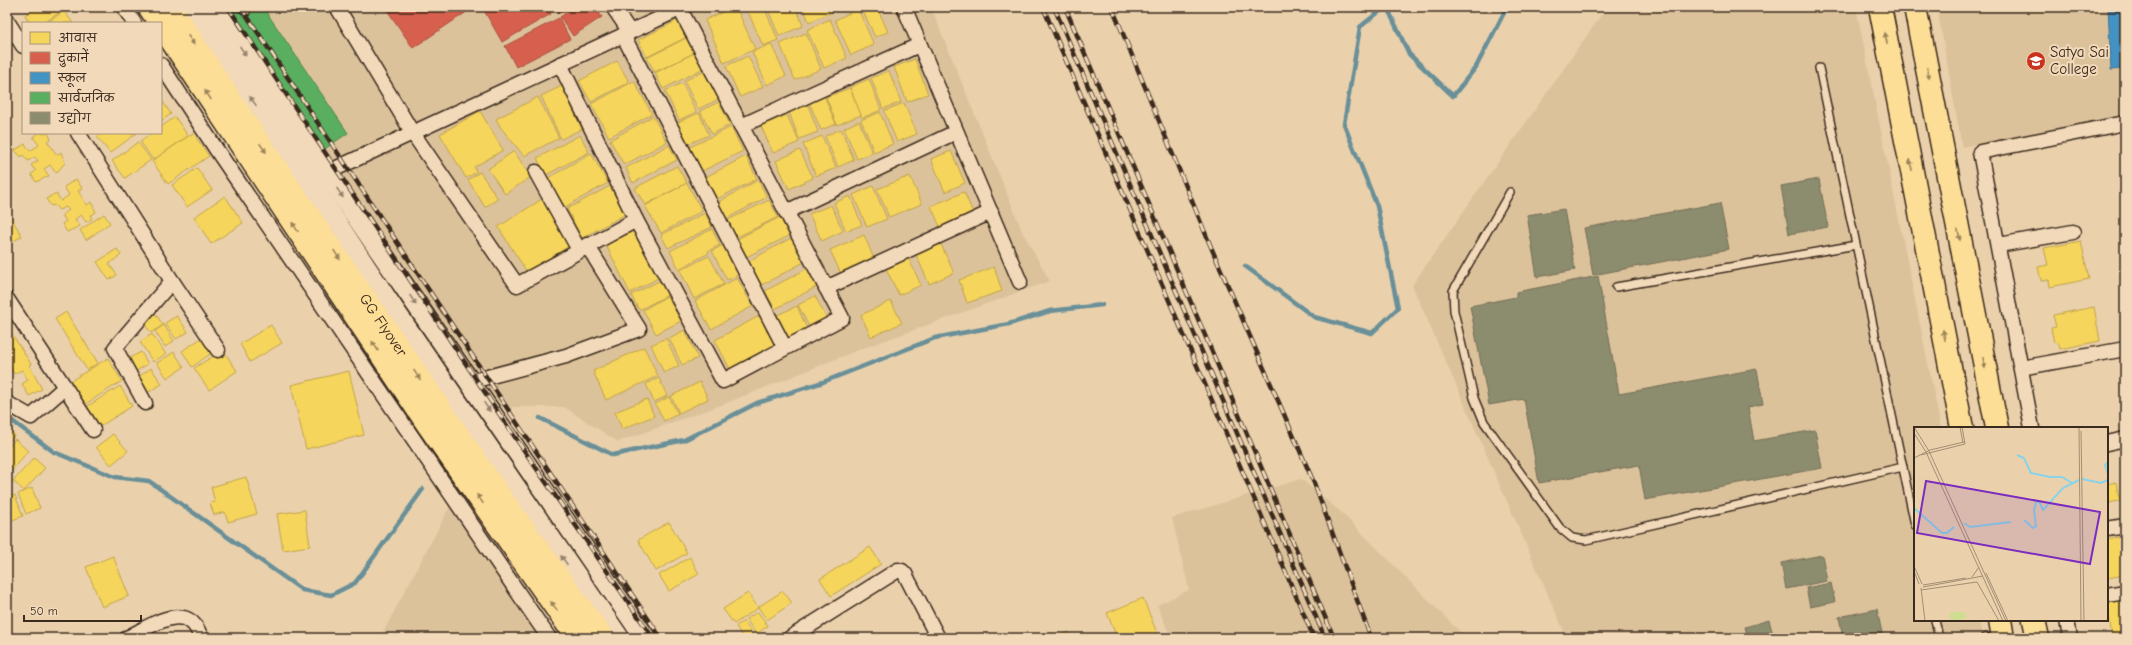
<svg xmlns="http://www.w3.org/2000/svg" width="2132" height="645" viewBox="0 0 2132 645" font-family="'Comic Neue','Playpen Sans Deva',sans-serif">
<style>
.built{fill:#dcc29b}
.homes{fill:#f6d55c;stroke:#bea249}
.shops{fill:#d6604d;stroke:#a8503f}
.schools{fill:#4393c3;stroke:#417492}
.public{fill:#5aae61;stroke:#51864d}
.industry{fill:#8c8c6e;stroke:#746f56}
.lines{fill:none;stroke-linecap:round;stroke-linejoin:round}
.stream{stroke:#698f98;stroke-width:4.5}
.service-casing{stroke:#3b2a1e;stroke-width:10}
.minor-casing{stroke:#3b2a1e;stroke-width:17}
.secondary-casing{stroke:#3b2a1e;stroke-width:23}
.primary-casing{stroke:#3b2a1e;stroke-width:25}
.service{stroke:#f1d9b9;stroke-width:7}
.minor{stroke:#f1d9b9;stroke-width:14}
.secondary{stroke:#f1d9b9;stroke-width:20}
.primary{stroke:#fcde96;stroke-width:22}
.rail-casing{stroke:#3b2a1e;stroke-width:4.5}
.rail{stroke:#f1d9b9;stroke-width:3;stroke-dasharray:9;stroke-linecap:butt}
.oneway{fill:#9c845a}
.oneway2{fill:#96826c}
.labels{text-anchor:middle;stroke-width:4;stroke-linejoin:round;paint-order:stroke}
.poi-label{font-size:15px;fill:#3b2a1e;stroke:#f1d9b9;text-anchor:start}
.street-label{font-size:15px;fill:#3b2a1e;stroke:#f1d9b9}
.inset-river{fill:none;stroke:#88d3e9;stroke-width:2}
.inset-road{fill:none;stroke:#a48e73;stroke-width:1}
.view{fill:#7b2cbf;fill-opacity:0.15;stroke:#7b2cbf;stroke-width:2}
.inset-edge{fill:none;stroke:#3b2a1e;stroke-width:2}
</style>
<rect width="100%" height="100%" fill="#ead1ac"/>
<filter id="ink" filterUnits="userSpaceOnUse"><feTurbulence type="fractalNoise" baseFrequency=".025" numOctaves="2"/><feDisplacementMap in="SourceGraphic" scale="8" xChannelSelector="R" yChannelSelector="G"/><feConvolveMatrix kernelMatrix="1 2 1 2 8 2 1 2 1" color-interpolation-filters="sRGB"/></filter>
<g filter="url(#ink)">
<g class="built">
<path d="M224,7h707l92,226 27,48 -189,68 -137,55 -106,38 -54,-35h-64z"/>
<path d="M1607,7h249l85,421h-26v192h64l3,18h-415l-155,-353z"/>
<path d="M1937,7h188v109l-163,31z"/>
<path d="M1301,479l41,34 124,125h-295l-14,-33 32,-15 -17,-72z"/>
<path d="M457,493l101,145h-178z"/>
</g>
<g class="homes">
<path d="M37,7h28l1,1 -22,15h-14l-5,-8z"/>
<path d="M734,7h2l19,42 -31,14 -19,-43z"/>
<path d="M746,7h18l14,33 -15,6z"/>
<path d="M767,7h29l7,19 -24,10z"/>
<path d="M803,7h27l2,5 -23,10z"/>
<path d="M872,7h5l11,25 -13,5 -12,-26z"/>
<path d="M858,9l16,36 -23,10 -16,-35z"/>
<path d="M64,11l9,12h-27z"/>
<path d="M830,19l17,39 -23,10 -17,-38z"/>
<path d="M678,20l9,17 -40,20 -9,-17z"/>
<path d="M806,33l15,36 -26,11 -15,-36z"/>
<path d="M688,37l8,15 -41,20 -8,-14z"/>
<path d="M771,44l15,32 -19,9 -15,-33z"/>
<path d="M696,52l8,16 -41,21 -8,-16z"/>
<path d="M748,56l15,31 -23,10 -14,-31z"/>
<path d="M915,59l13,35 -21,8 -13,-35z"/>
<path d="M617,61l12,21 -38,20 -12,-21z"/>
<path d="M707,70l14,28 -23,11 -14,-28z"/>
<path d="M889,71l12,31 -18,7 -12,-31z"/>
<path d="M869,79l12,31 -19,8 -12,-31z"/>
<path d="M634,81l18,33 -43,23 -18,-33z"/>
<path d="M682,83l14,29 -17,8 -14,-29z"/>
<path d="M562,86l20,43 -21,10 -20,-43z"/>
<path d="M850,88l11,27 -24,10 -11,-28z"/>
<path d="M824,95l12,29 -15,6 -12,-28z"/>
<path d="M538,97l21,41 -35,18 -23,-28 -5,-9z"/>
<path d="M161,99l10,15 -10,7z"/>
<path d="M719,102l11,23 -18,9 -12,-23z"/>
<path d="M904,103l13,31 -20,8 -13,-31z"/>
<path d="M808,105l10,27 -19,7 -10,-27z"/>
<path d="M480,111l23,39 -29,17 3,5 -11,6 -26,-44z"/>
<path d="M880,112l13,32 -19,8 -13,-32z"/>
<path d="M699,113l10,22 -23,10 -10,-22z"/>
<path d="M787,115l12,27 -26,11 -12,-27z"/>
<path d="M653,116l14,26 -43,23 -14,-25z"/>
<path d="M175,117l13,19 -35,24 -13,-19 12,-8h9v-6z"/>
<path d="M859,121l13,32 -15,6 -13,-31z"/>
<path d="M731,127l12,24 -43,21 -12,-24z"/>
<path d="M841,129l13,31 -16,7 -13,-31z"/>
<path d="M39,133h9l3,6 -4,2 10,14 4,-3 4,11 -9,10 -6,-8 -6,4 5,7 -13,6 -5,-8 5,-3 -5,-6 7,-4 -3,-4 -7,4 -5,-6 -2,2 -6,-7 10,-6 5,7 9,-6 -6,-8z"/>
<path d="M102,133h35l-27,20 -13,-16z"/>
<path d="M193,133l16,23 -41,28 -16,-23z"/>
<path d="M580,135l9,17 -43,23 -9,-17z"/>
<path d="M822,136l14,32 -20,8 -13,-32z"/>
<path d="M138,142l13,18 -26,18 -13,-17z"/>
<path d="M669,145l8,15 -44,23 -7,-15z"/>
<path d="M800,150l13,28 -24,11 -13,-28z"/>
<path d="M514,151l17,26 -26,17 -17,-25z"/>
<path d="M951,151l14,32 -20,9 -14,-33z"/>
<path d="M591,153l17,30 -43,24 -17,-29z"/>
<path d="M746,156l11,23 -44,22 -11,-22z"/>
<path d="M677,166l10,17 -42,22 -10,-17z"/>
<path d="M197,168l15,22 -25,17 -15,-22z"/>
<path d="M480,172l18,27 -13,8 -17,-27z"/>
<path d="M910,176l12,28 -33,13 -12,-28z"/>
<path d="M76,179l6,9 -4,3 9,14 4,-3 5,10 -6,4 2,3 -6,3 -5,-7 -6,4 5,7 -13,6 -5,-8 4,-3 -4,-6 7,-5 -3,-3 -7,3 -5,-5 -3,1 -5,-7 10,-6 5,8 8,-6 -5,-8z"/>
<path d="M758,180l9,17 -43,23 -9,-16z"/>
<path d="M687,183l15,28 -41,22 -16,-27z"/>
<path d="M610,186l16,28 -44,24 -15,-29z"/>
<path d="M873,186l14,33 -20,8 -14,-32z"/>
<path d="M964,192l10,23 -33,14 -10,-23z"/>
<path d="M225,196l18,27 -32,21 -17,-27z"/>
<path d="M850,196l12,29 -16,6 -12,-28z"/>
<path d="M542,199l29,46 -44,27 -29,-45z"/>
<path d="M769,200l9,17 -43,21 -9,-17z"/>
<path d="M831,205l12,26 -21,10 -13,-27z"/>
<path d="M7,211l15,25 -13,8 -2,-4z"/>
<path d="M705,213l7,14 -44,21 -7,-13z"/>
<path d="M104,214l6,9 -24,17 -6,-10z"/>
<path d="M780,217l9,19 -43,21 -9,-18z"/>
<path d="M712,229l8,16 -12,6 1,2 -30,16 -9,-18z"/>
<path d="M634,231l24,47 -28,15 -24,-48z"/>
<path d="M864,235l10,24 -33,15 -11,-24z"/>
<path d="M791,238l13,24 -44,24 -13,-24z"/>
<path d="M939,240l15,33 -25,11 -15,-34z"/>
<path d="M2081,241l8,38 -39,8 -1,-7 -8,1 -3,-14 10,-2 -4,-17z"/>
<path d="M725,244l15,30 -13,6 -15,-29z"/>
<path d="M117,249l4,6 -12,9 8,11 -8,5 -12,-18z"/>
<path d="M906,253l15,32 -22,10 -16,-32z"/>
<path d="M709,256l15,28 -30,15 -14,-29z"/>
<path d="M994,267l8,24 -35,12 -8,-23z"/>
<path d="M808,268l10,18 -43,23 -10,-18z"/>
<path d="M737,278l16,28 -42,23 -16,-28z"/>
<path d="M661,280l7,15 -29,15 -8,-15z"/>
<path d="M667,296l14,25 -25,13 -13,-24z"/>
<path d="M815,296l13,25 -17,9 -13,-25z"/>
<path d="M891,301l11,22 -31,14 -10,-22z"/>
<path d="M797,306l11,25 -21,10 -12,-25z"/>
<path d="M2094,307l6,34 -40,8 -2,-7 -4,1 -3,-15 5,-1 -3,-12z"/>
<path d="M66,312l32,51 -11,7 -32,-51z"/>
<path d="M155,313l8,12 -12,8 -8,-11z"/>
<path d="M761,315l17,31 -47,25 -16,-31z"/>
<path d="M177,316l11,16 -12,7 -11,-16z"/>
<path d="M164,325l10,16 -9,6 -10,-16z"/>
<path d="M271,325l11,18 -32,19 -10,-18z"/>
<path d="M7,326l24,38 -2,1 13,24 -13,7 -7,-12 6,-4 -6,-10 -8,4 -7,-12z"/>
<path d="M685,330l13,28 -16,7 -13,-27z"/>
<path d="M152,334l14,20 -13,8 -13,-20z"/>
<path d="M203,337l10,15 -21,15 -10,-16z"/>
<path d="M666,338l13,28 -15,7 -13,-28z"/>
<path d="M644,347l14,29 -52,24 -13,-29z"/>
<path d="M223,350l14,21 -28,19 -15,-22z"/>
<path d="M141,352l7,12 -15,9 -7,-13z"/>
<path d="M174,352l10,15 -17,11 -10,-15z"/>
<path d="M108,358l14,23 -38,24 -15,-23z"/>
<path d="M151,368l11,16 -15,9 -10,-15z"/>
<path d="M349,371l15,64 -58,14 -15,-64z"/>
<path d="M659,378l8,18 -13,6 -8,-18z"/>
<path d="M700,382l8,17 -29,14 -8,-17z"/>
<path d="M120,386l12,20 -33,21 -13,-20z"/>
<path d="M669,397l9,17 -14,7 -9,-17z"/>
<path d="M647,399l7,17 -32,13 -7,-17z"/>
<path d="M7,429l8,6 -8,9z"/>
<path d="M113,434l15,17 -17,14 -15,-18z"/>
<path d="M15,439l13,12 -21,25v-27z"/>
<path d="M34,458l11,10 -21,23 -11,-10z"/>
<path d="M246,477l11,37 -29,8 -3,-10 -11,3 -4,-12 5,-1 -4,-15z"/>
<path d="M2116,482l4,19 -13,2v-19z"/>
<path d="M32,488l8,20 -14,6 -8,-20z"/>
<path d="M15,495l8,21 -13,5 -3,-7v-16z"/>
<path d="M305,510l5,36 -27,4 -6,-36z"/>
<path d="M669,522l18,31 -31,18 -18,-31z"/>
<path d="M2125,536v39l-18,3v-38z"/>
<path d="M870,547l11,17 -50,32 -11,-17z"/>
<path d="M113,556l16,40 -27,11 -16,-40z"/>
<path d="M690,557l9,17 -30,17 -10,-16z"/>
<path d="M783,591l9,12 -25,17 -9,-13z"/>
<path d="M748,593l10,15 -24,16 -11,-15z"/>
<path d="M2125,596v42h-13l-5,-40z"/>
<path d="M1143,598l16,40h-42l-10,-25z"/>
<path d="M758,612l10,14 -12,8 -10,-15z"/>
<path d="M744,621l10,16 -2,1h-9l-7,-12z"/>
<path d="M1069,632l2,6h-19z"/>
</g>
<g class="shops">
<path d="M385,7h89l-61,41z"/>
<path d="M482,7h66l3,7 -49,28z"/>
<path d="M556,7h13l-10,6z"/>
<path d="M575,7h20l7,10 -29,19 -13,-19z"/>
<path d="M559,18l11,21 -54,28 -11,-21z"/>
</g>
<path class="schools" d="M2108,7h17v62l-14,1z"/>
<path class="public" d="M202,7h61l85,126 -42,29z"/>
<g class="industry">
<path d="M1819,179l9,48 -39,7 -8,-48z"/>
<path d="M1720,203l9,46 -136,26 -9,-47z"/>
<path d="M1564,209l11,61 -38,7 -10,-62z"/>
<path d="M1598,276l21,118 138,-25 6,35 -15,3 6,34 61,-11 7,38 -177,32 -6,-35 -100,18 -15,-84 -35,6 -19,-99 46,-9v-5z"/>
<path d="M1822,555l5,26 -41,8 -5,-26z"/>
<path d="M1831,583l4,19 -25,5 -4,-19z"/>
<path d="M1877,609l6,29h-40l-4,-21z"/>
<path d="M1769,620l5,18h-26l-3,-11z"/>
</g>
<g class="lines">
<g class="stream">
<path d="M1387,7l22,47 44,42 23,-29 31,-60"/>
<path d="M1245,266l69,51 58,16 26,-25 -21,-102 -33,-82 16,-97 25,-20"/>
<path d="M7,417l47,35 61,25 34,4 153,109 29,5 24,-12 68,-94"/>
<path d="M540,418l73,37 71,-15 73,-37 66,-21 112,-44 74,-14 41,-13 52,-6"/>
</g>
<defs>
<g id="service">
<path d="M242,7l4,5"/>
<path d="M1819,68l96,457"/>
<path d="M1510,192l-57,99 1,20 20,87 10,24 76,106 12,10 14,2 317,-73"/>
<path d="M1616,287l240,-42"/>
<path d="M1935,620l4,18"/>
<path d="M1985,638l16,-2"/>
</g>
<g id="minor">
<path d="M124,7l10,16"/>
<path d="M337,7l75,125 105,153 119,-65"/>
<path d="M613,7l17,25"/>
<path d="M904,7l116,275"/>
<path d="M7,21l16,25"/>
<path d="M623,35l162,313"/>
<path d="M560,64l76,156 87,161 119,-63 -162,-309"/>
<path d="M161,65l57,87 331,486"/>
<path d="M741,126l178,-81"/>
<path d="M78,133l94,148 -57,67 30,55"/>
<path d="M536,172l43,78"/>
<path d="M326,173l358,-166"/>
<path d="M786,212l170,-80"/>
<path d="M1999,245l74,-13"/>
<path d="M172,281l46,69"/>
<path d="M826,288l165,-76"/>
<path d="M7,299l86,131"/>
<path d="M2021,368l104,-19"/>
<path d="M469,382l97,-26 73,-27 -52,-84"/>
<path d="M7,403l24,14 33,-29"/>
<path d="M2032,428l-52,-276 145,-29"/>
<path d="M2107,443l18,-4"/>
<path d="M2107,529l18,-3"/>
<path d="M2107,595l18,-3"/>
<path d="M2067,620l3,18"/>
<path d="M127,638c24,-12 61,-40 74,0"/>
<path d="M790,638l108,-68 4,1 3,3 33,64"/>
</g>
<g id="secondary">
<path d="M190,7l119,174 81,123 229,334"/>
<path d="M213,7l432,631"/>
</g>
<g id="primary">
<path d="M149,7l11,16"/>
<path id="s1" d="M170,7l65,100 264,388 104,143"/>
<path d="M1880,7l82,421"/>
<path d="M1915,7l82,421"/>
<path d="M161,25l267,400 149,213"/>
<path d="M2000,620l3,18"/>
<path d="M2034,620l4,18"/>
</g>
</defs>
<use href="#service" class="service-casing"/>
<use href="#minor" class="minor-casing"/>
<use href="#secondary" class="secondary-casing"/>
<use href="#primary" class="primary-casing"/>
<use href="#service" class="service"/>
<use href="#minor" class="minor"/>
<use href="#secondary" class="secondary"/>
<use href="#primary" class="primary"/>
<defs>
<g id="rail">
<path d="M228,7l278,417 147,214"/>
<path d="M241,7l274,413 146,218"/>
<path d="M1043,7l271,631"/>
<path d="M1054,7l271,631"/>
<path d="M1065,7l269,631"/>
<path d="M1112,7l99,240 103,236 57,155"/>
</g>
</defs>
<use href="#rail" class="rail-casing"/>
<use href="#rail" class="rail"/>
</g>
<defs><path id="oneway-solid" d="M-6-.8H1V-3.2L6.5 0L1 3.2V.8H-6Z"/></defs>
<g class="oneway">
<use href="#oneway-solid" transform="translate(1886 38) rotate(-101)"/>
<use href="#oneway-solid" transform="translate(191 40) rotate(57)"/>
<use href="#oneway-solid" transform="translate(1928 73) rotate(79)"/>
<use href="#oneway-solid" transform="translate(208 95) rotate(-124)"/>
<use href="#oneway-solid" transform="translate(263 148) rotate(55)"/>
<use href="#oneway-solid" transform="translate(1911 165) rotate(-101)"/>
<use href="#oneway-solid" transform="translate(295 227) rotate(-124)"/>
<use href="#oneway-solid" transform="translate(1959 235) rotate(79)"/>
<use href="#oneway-solid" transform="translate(337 255) rotate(56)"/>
<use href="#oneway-solid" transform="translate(1944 335) rotate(-101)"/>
<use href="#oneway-solid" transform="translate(375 346) rotate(-124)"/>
<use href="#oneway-solid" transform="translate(1984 363) rotate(79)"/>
<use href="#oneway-solid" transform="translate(417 375) rotate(56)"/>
<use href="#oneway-solid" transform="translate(480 499) rotate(-125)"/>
<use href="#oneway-solid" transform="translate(554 606) rotate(-125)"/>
</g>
<g class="oneway2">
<use href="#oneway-solid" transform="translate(243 51) rotate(56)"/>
<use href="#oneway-solid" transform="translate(253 101) rotate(-125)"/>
<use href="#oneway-solid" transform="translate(340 193) rotate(56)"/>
<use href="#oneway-solid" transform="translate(413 300) rotate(56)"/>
<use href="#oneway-solid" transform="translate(487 407) rotate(55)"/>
<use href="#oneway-solid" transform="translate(564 560) rotate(-125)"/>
</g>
</g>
<defs>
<symbol id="university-disc" viewBox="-11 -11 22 22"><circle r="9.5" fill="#c8321e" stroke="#f1d9b9"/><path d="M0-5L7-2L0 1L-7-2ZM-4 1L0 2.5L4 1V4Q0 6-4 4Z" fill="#fff"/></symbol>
</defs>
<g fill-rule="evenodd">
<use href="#university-disc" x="2025" y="50" width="22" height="22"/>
</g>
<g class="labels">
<g class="poi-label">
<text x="2050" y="57">Satya Sai<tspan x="2050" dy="17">College</tspan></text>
</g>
<g class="street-label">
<text dy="5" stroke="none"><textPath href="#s1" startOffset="383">GG Flyover</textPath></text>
</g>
</g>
<g transform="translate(1914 427)">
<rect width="194" height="194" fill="#ead1ac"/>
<path d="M36,185h14l3,6 -16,3z" fill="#cfdd91"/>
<path class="inset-river" d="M103,28l7,3 7,15 19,4h12l10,6M194,35l-3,3 3,9M168,52l19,4 7,-3M0,81l28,25h5l7,-6M110,93l9,8 3,-2 -2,-16 2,-7 3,-2 4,9 20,-22 16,-8M50,96l6,4 41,-5"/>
<path class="inset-road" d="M0,0l15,24 77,170M46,0l3,16M165,0l2,194M167,4l3,190M0,6l12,19 77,169M7,28l44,-11 -3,-17M0,31l16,-8 34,-8M0,139l8,18M0,144l5,13M72,146l22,48M58,150l7,-10M9,158l43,-7M9,160l60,-11M7,161l4,33M7,163l56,-8 22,39"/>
<path class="view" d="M12,54l174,31 -10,52 -173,-31z"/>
<rect width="194" height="194" class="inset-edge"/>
</g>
<rect width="2132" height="645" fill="none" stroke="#f1d9b9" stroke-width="24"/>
<rect x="12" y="12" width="2108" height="621" fill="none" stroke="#3b2a1e" stroke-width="1.5" filter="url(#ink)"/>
<rect x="22" y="22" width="140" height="112" fill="#f1d9b9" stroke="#a8937b"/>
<rect x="30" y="32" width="20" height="12" fill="#f6d55c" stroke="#a8937b"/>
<text x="58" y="42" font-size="12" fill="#3b2a1e">आवास</text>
<rect x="30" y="52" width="20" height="12" fill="#d6604d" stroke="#a8937b"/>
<text x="58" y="62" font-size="12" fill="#3b2a1e">दुकानें</text>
<rect x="30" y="72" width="20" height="12" fill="#4393c3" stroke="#a8937b"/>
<text x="58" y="82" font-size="12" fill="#3b2a1e">स्कूल</text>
<rect x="30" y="92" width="20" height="12" fill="#5aae61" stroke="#a8937b"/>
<text x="58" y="102" font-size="12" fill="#3b2a1e">सार्वजनिक</text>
<rect x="30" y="112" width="20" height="12" fill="#8c8c6e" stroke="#a8937b"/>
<text x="58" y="122" font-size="12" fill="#3b2a1e">उद्योग</text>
<path d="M24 615v6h117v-6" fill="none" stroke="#3b2a1e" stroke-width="2"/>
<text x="30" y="615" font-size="12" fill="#3b2a1e" stroke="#f1d9b9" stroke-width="3" paint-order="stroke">50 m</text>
</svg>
